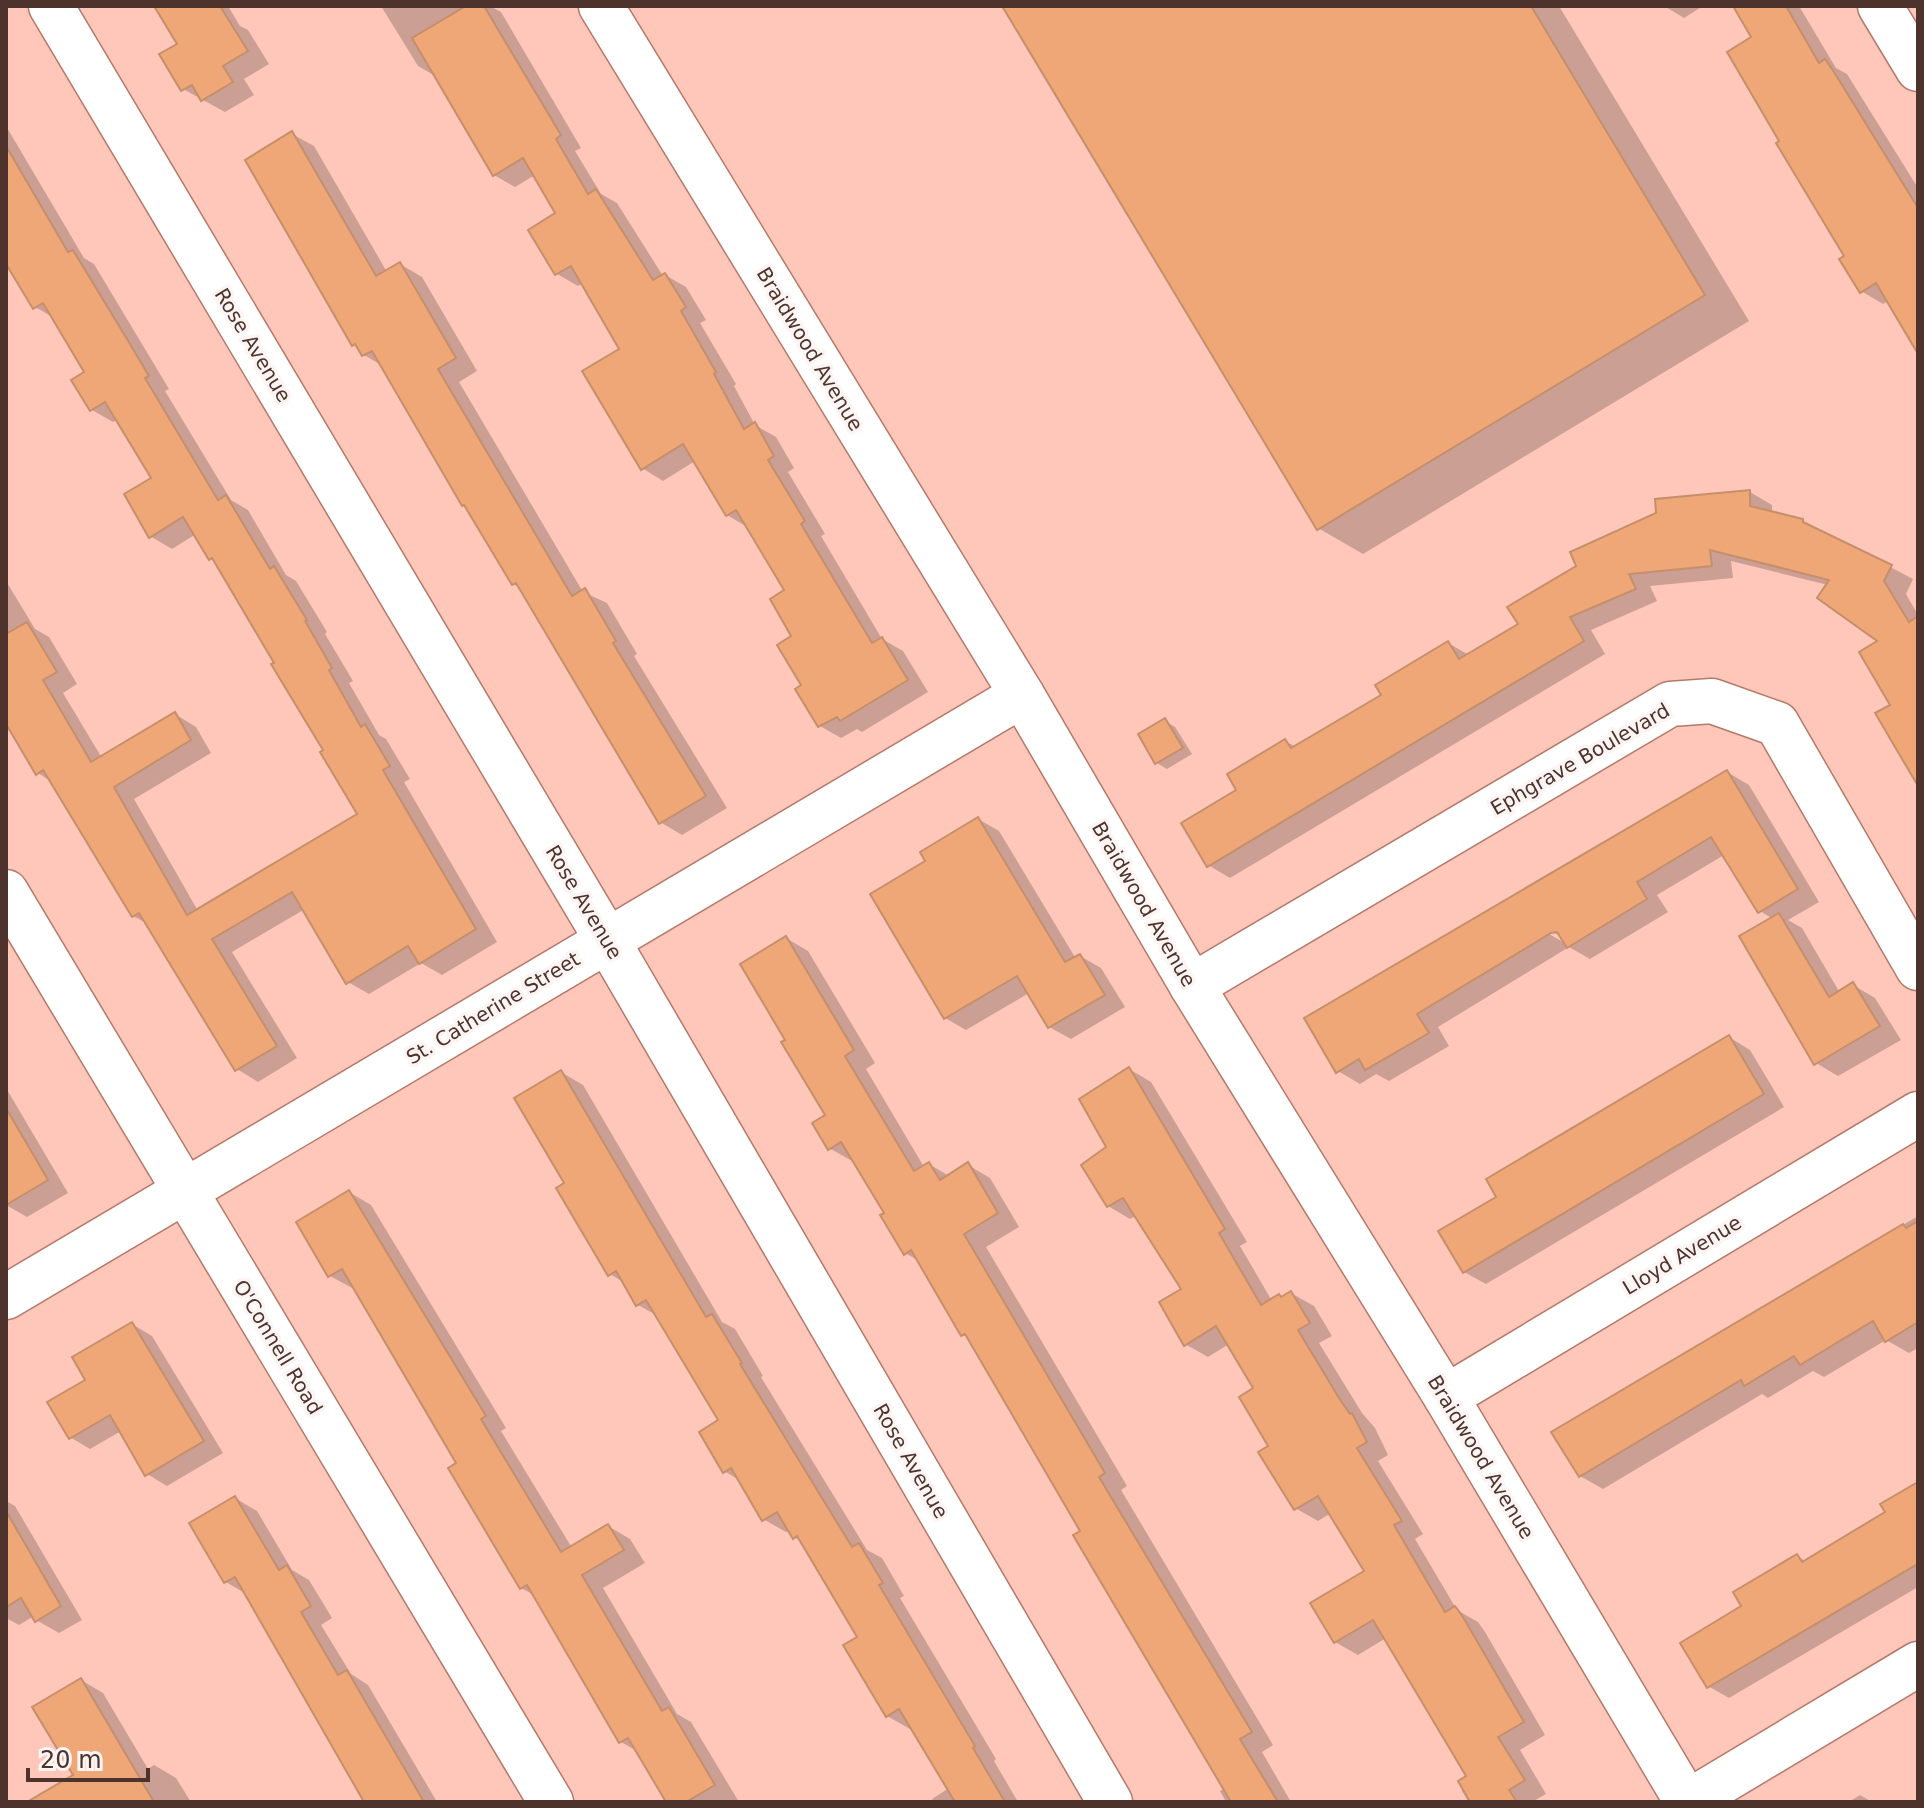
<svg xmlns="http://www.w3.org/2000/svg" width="1924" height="1808" viewBox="0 0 1924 1808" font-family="'DejaVu Sans',sans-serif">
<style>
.shadow{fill:#0003;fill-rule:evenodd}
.building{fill:#f0a777;stroke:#c58f6c;stroke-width:2}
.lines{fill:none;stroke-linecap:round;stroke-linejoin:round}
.minor-casing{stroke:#b67869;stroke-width:47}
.minor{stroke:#fff;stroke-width:44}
.labels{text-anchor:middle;stroke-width:7;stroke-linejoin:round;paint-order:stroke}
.street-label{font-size:20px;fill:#4e332d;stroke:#fcf5f3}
</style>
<rect width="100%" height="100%" fill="#fec7ba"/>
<g class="shadow">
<path d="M156,6h72l12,20 8,4 21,34 -25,15 10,16 -29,17 -42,-23 -4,-44z"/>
<path d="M381,6h109l11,6 80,136 -6,3 26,43 16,9 46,73 2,-1 21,12 20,33 -6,3 36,61 -2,2 21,39 21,12 18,31 -6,4 37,62 -4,2 61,103 21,12 25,41 -66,40 -5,-3 -16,9 -21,-12 -16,-40 -17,-95 -38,-63 -22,-13 -32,-54 -32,20 -21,-13 -20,-119 -39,-66 -5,3 -21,-12 1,-60 -23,-39 -20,12 -21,-12 -57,-98 -19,-11z"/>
<path d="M1004,6h555l190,315 -386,233 -45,-26z"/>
<path d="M1664,6h39l-19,12z"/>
<path d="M1735,6h64l37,62 11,6 71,114v163l-30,-50 -5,3 -22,-13 -14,-34 -65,-115 -28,-104z"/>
<path d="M6,126l78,132 10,6 75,125 -4,2 66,109 17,10 38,65 10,6 31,51 -2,2 28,47 -4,2 30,52 7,4 24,40 -6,3 93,160 -55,33 -21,-12 -52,31 -21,-12 -43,-73 -73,43 65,106 -39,24 -21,-13 -89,-145 -15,-8 -81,-134 -14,-9 -32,-54v-138l29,48 14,8 28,47 -14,9 39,65 73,-44 21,13 15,26 -77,46 64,112 162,-96 -143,-252 -6,-4 -15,-25 -24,15 -22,-13 3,-57 -35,-60 -5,3 -21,-12 -5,-37 -31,-54 -21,-12 -29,-47z"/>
<path d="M292,134l22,12 73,126 13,-8 22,13 55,94 -18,11 124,210 24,11 30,51 -3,2 93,152 -45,27 -22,-13 -138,-233 -9,-5 -130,-218 -19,-11 -10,-11z"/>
<path d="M1750,492l22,13v9l31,7 110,58 -7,15 12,21v166l-25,-76 -12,-64 -53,-56 -97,-24 2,17 -83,8 7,15 -66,29 14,24 -375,224 -22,-13 31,-74 46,-50 11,6 87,-51 65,-53 21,12 52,-30 58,-58 79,-53 -1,-13z"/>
<path d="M1165,721l10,6 17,27 -25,15 -10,-6z"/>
<path d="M1727,772l22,13 70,117 -31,18 14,8 38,65 13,-8 22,13 26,42 -63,36 -22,-13 -43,-144 -13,-8 -36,-56 -67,40 11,17 -78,47 -21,-12 -131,80 11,19 -60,35 -13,-7 -16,10 -22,-13zM1544,926l19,12v4l-21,-12z"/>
<path d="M978,819l21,12 77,128 4,-3 21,12 24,39 -54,32 -22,-12 -20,-34 -63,37 -21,-12z"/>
<path d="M786,938l22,13 67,112 -9,6 58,98 5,-3 20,12 19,-11 22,13 29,49 -33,20 141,239 -6,4 152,255 -11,7 29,50h-65l-6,-11 5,-3 -142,-256 -113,-193 -7,-4 -42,-73 -16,-9 -18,-39 -33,-54 -2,1 -23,-13 -2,-32 -39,-76z"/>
<path d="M1729,1037l21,13 34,57 -298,177 -22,-12 35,-75z"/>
<path d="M1129,1069l22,13 96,160 -7,4 32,55 19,-8 23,13 18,30 -13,7 43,70 13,15 13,27 -10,6 45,73 -8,5 42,71 21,12 7,10 60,103 -25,15 26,44 -14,8h-63l-7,-11 6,-14 -82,-139 -28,17 -23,-13 31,-70 -35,-59 -13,8 -23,-13 -24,-62 -15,-57 -27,-45 -21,13 -23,-13 -1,-54 -47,-75 -7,4 -22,-13 1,-59z"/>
<path d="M561,1072l22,13 139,237 13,7 28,47 -2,1 106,173 15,8 22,38 -4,2 96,161 -2,2 24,41h-84l-2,-3 17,-11 -37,-61 -2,2 -23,-13 -27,-79 -57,-95 -9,-5 -4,-7 -4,2 -23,-13 -22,-38 -17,-10 -3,-50 -63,-105 -20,-11 -13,-22 -15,-9 -43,-90z"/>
<path d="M6,1088l62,105 -41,24 -21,-12z"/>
<path d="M349,1192l22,13 135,223 -5,3 71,117 36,-22 22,13 15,24 -42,25 74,126 14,8 48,80h-70l-30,-50 -18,-10 -85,-146 -15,-8 -62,-124 -104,-177 -3,1 -22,-12z"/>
<path d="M1918,1216v132l-9,5 -23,-13 -62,37 -11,-6 -45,27 -6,-4 -159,95 -23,-13 -26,-44z"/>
<path d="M132,1324l20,12 71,117 -56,33 -20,-12 -26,-43 -31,18 -20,-12 18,-57z"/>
<path d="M1918,1484v103l-189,111 -21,-12 36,-79 53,-51 10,6 81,-49z"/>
<path d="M235,1498l22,13 35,59 17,10 23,38 -11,7 30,49 17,11 69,117h-71l-118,-207 -22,-13z"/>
<path d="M6,1501l9,5 67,114 -23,13 -23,-13 -2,-4 -15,9 -13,-7z"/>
<path d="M81,1680l22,13 45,76 6,-4 22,13 15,24h-128l12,-26z"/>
<path d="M1860,1795l12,7h-23z"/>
</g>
<g class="building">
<path d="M154,6h66l28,45 -25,15 10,16 -32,19 -9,-16 -11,6 -22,-37 18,-10z"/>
<path d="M466,6h18l77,129 -5,4 32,55 8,-5 57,91 12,-7 21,34 -5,4 35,61 -2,2 30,55 11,-7 19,34 -6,4 37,61 -4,3 71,119 10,-6 26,43 -68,41 -3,-4 -19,10 -23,-38 6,-4 -24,-40 14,-9 -21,-37 14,-9 -48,-80 -10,6 -43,-72 -42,26 -59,-99 37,-22 -48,-83 -16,9 -27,-45 27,-17 -32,-55 -30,18 -81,-138z"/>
<path d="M1002,6h529l174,289 -388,235z"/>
<path d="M1733,6h53l33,57 6,-4 9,13 84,136v146l-42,-71 -16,10 -21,-34 5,-3 -68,-113 3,-2 -52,-89 24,-15z"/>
<path d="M292,131l84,145 24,-14 56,96 -18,11 134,227 13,-8 31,53 -3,2 93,153 -47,28 -143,-241 -4,2 -48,-80 -2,1 -90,-155 -10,5 -7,-12 -3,2 -107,-186z"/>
<path d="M6,146l62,106 5,-2 57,94 19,32 -4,2 73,122 8,-5 44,74 4,-3 33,54 -2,1 27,47 -3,2 32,57 4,-3 25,42 -7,4 93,159 -57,35 -11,-18 -62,38 -54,-92 -80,47 65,107 -42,25 -96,-158 -7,4 -89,-147 -7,5 -30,-51v-90l21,-12 30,50 -14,8 48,82 84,-50 16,28 -77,47 73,128 170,-101 -37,-62 3,-2 -52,-86 3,-1 -62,-105 -3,2 -26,-43 -34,21 -25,-44 27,-16 -46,-76 -15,9 -19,-31 13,-8 -41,-69 -10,6 -27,-45z"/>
<path d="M1750,490v16l53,13v3l89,43 -8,16 25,41 9,-6v170l-43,-73 15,-8 -31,-53 18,-11 -60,-43 12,-18 -119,-30 2,16 -83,8 7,15 -66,28 14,24 -377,226 -26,-44 55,-33 -9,-16 58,-35 6,9 90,-53 -6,-10 73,-44 11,18 59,-35 -11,-17 69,-41 -6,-14 86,-39 -1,-14z"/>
<path d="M1165,718l18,30 -28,16 -17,-30z"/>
<path d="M1727,770l71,119 -40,24 -47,-76 -74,45 10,17 -80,49 -10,-16 -6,1 -134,81 12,19 -64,37 -6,-11 -23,14 -32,-55z"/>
<path d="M978,817l87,145 15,-8 25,41 -57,33 -31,-52 -73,43 -74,-125 55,-33 -5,-9z"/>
<path d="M1779,913l50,84 24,-15 27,44 -66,39 -75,-129z"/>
<path d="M786,936l68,114 -9,6 69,115 15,-9 11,18 28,-18 30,51 -34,21 141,239 -6,4 153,255 -12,7 38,63h-47l-158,-267 7,-4 -115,-197 -4,2 -50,-86 -7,5 -24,-40 4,-2 -43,-71 -13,8 -16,-27 13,-8 -44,-73 4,-2 -45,-76z"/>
<path d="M1729,1035l35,59 -301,179 -25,-42 58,-34 -10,-18z"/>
<path d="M1129,1067l96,162 -6,4 42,72 18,-11 2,3 10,-6 19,32 -12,7 41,68 11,16 2,-1 15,29 -10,6 45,73 -8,4 51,87 10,-6 8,11 61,105 -26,15 27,43 -16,10 8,12h-47l-12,-21 8,-5 -93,-156 -39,23 -24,-40 54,-32 -46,-75 -24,14 -36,-58 10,-6 -29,-49 14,-9 -37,-62 -32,20 -25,-44 22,-13 -58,-91 -16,9 -26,-42 25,-18 -27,-48z"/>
<path d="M561,1070l145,247 6,-3 30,49 -2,1 112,183 7,-4 24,40 -4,2 96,161 -2,2 32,54h-50l-56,-93 -13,8 -43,-72 14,-8 -60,-101 -4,3 -16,-27 -15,9 -31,-53 -8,5 -24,-41 19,-12 -72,-120 -10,6 -20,-35 -8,5 -52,-88 8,-5 -50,-85z"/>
<path d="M6,1108l42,72 -42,25z"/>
<path d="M349,1190l137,226 -5,3 80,133 47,-28 16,26 -42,25 80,136 7,-4 46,78 -29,17h-20l-38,-64 -9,5 -92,-158 -7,4 -72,-121 8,-5 -114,-194 -14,8 -32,-55z"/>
<path d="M1918,1221v101l-33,20 -12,-21 -73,44 -6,-9 -50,30 -3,-6 -162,97 -28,-45 352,-208 3,4z"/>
<path d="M132,1322l72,119 -59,35 -35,-61 -41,24 -22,-37 38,-22 -13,-23z"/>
<path d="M1918,1482v87l-2,-4 -209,123 -27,-45 61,-37 -8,-14 64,-38 5,8 83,-50 -5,-8z"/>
<path d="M235,1496l44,74 8,-5 24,41 -10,6 37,63 9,-5 77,132h-60l-129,-225 -11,6 -35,-60z"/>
<path d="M6,1511l55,95 -26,16 -14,-24 -15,9z"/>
<path d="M81,1678l73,124h-127l46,-27 -41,-68z"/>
</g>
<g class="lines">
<defs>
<g id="minor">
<path d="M51,6l556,934 503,862"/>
<path d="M601,6l421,689 170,291 254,411 241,405"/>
<path d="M1880,6l38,63"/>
<path d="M6,892l545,910"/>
<path d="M1192,986l478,-282 42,-3 65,23 141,244"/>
<path d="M6,1297l1016,-602"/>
<path d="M1446,1397l472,-283"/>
<path d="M1688,1802l230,-138"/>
</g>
</defs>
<use href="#minor" class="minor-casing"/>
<use href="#minor" class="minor"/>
</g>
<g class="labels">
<g class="street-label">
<text transform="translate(253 345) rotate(59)" y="7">Rose Avenue</text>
<text transform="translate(810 349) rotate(59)" y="7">Braidwood Avenue</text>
<text transform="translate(1580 759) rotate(-30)" y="7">Ephgrave Boulevard</text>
<text transform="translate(584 902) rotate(59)" y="7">Rose Avenue</text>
<text transform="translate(1144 904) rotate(60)" y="7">Braidwood Avenue</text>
<text transform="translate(493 1008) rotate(-31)" y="7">St. Catherine Street</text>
<text transform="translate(1682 1255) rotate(-31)" y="7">Lloyd Avenue</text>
<text transform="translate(278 1347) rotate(59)" y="7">O'Connell Road</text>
<text transform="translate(1481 1457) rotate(59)" y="7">Braidwood Avenue</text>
<text transform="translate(911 1461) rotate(60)" y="7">Rose Avenue</text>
</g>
</g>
<rect width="1924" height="1808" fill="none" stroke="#4e332d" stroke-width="16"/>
<path d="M28 1768v12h120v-12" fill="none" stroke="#4e332d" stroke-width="4"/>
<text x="40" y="1768" font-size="24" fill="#4e332d" stroke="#fcf5f3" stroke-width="6" paint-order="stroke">20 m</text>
</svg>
